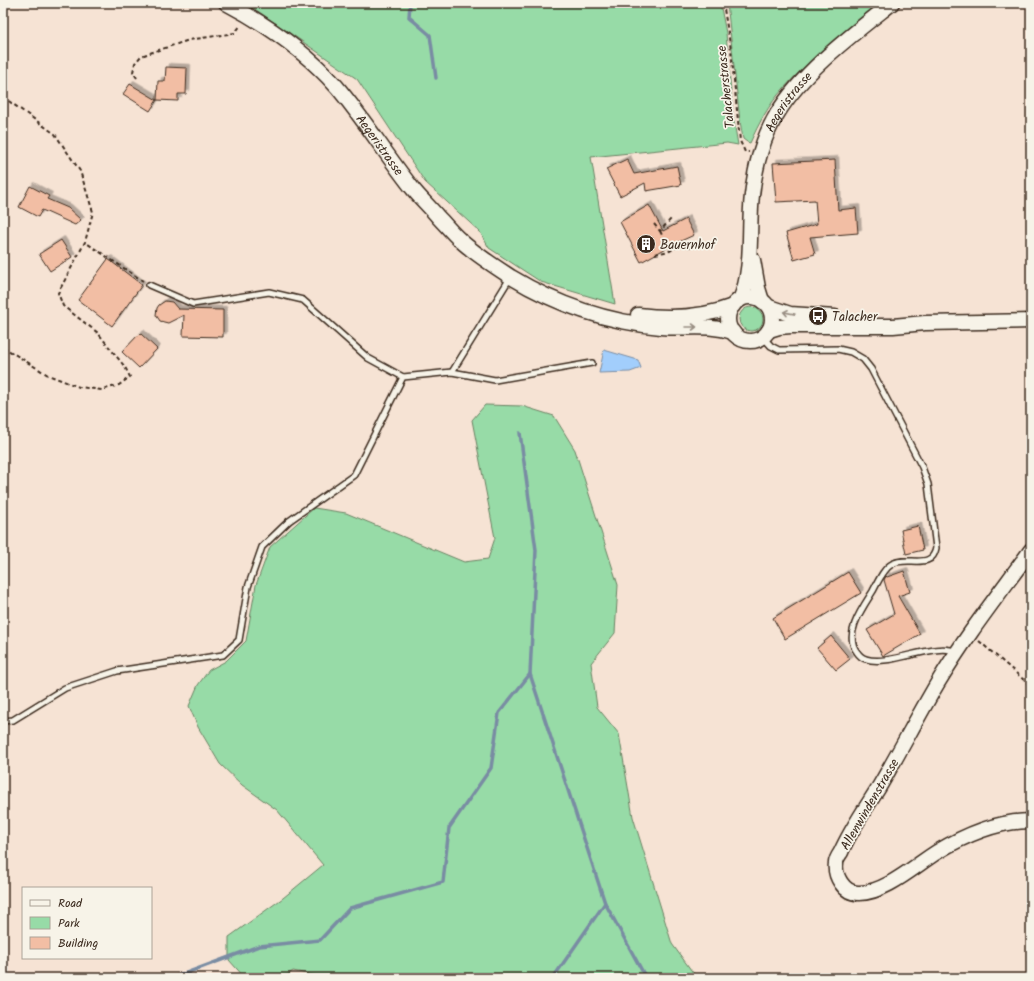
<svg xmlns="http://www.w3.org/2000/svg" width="1034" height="981" viewBox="0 0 1034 981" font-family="Kalam,sans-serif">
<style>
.green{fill:#97dba7;stroke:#698262}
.water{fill:#a2cefc;stroke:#798ca3}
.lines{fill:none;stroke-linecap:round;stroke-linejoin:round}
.stream{stroke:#798ca3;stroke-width:3.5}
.building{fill:#f2bea4;stroke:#3b2a1e;filter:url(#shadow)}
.lane-casing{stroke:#3b2a1e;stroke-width:8}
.secondary-casing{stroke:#3b2a1e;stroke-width:17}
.path{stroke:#3b2a1e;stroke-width:2;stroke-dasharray:4 3;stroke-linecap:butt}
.lane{stroke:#f7f3e8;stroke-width:5}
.secondary{stroke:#f7f3e8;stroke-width:14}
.oneway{stroke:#998e83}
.labels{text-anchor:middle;stroke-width:3.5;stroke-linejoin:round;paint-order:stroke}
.street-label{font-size:13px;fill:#3b2a1e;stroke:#f7f3e8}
.poi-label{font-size:13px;fill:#3b2a1e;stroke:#f7f3e8;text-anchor:start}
</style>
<defs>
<filter id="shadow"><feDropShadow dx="3.5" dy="-3.5" stdDeviation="0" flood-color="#0004"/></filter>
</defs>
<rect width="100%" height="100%" fill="#f6e3d4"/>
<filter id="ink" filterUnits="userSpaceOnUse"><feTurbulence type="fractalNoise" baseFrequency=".025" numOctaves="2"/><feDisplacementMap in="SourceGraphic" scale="8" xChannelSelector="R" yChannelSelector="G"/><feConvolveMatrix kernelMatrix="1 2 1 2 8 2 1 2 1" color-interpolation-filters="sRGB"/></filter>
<g filter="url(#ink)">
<g class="green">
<path d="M246,3h474l6,30 7,83 5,29 -11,-2 -136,14 24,147 -74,-22 -52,-34 -9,-16 -55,-50 -68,-103z"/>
<path d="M727,3h156c-32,27 -72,54 -99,85 -15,16 -25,35 -34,55l-3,-1 -4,-3 -3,-18z"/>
<circle cx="751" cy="319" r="12"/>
<path d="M485,405l37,1 32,10 21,34 43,135 -3,48 -24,30 6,44 22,27 14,83 39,127 25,34h-378l-1,-2 -25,-5 -10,7h-38l-16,-18v-23l54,-39 40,-33 -46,-55 -35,-25 -22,-21 -22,-37 -9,-21 9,-21 11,-15 17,-9 20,-20 10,-56 14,-38 44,-39 32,5 118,49 24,-3 7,-21 -23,-118z"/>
</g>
<path class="water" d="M604,350l34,10 3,8 -11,4 -31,1z"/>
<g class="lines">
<g class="stream">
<path d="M410,3l-1,14 21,18 6,43"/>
<path d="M520,433l16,117 -6,124 75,229 -52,75"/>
<path d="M605,903l41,75"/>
<path d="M173,978l86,-32 61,-6 30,-32 93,-26 6,-54 42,-60 8,-55 31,-39"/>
</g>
</g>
<g class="building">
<path d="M166,67l21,1 -1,26h-8v7l-21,-1 1,-19h7z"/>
<path d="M130,84l27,16 -7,11 -27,-17z"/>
<path d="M627,159l7,15 43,-8 4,19 -35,6 -1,-8 -25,13 -14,-27z"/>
<path d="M835,160l3,50 18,-2 2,25 -48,4 5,17 -21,6 -8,-27 31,-9 -2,-24 -39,2 -3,-39z"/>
<path d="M30,186l19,10 -2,3 21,9 13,12 -6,5 -33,-15 -4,7 -19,-10z"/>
<path d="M649,205l14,26 23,-12 8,16 -22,10 -31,17 -21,-40z"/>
<path d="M61,240l11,17 -22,14 -11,-17z"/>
<path d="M108,259l34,26 -30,41 -34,-26z"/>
<path d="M165,301l7,1 6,7 45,1v27l-40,-1 1,-21 -16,8 -8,-2 -4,-6 1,-7 2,-3z"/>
<path d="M140,333l17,16 -18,19 -17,-16z"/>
<path d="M918,526l5,24 -17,4 -5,-24z"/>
<path d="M904,571l6,21 -12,4 22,38 -37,22 -16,-26 27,-16 -10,-34 2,-4 1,1z"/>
<path d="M848,572l13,21 -76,46 -12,-21z"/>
<path d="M831,636l19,23 -14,11 -19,-22z"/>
</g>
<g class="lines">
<defs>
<g id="lane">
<path d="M149,285l44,19 76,-12 34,8 65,58 35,19"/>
<path d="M763,337l8,9 8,4 59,-1 13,3 12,7 8,10 51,98 6,17 8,64c-4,23 -29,7 -44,16 -9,5 -14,18 -19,27 -10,16 -30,43 -16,61 2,3 5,6 9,7 24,8 70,-18 90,-7"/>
<path d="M452,372l43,8 97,-17"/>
<path d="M3,721l10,-1 52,-32 52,-17 106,-16 16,-15 9,-53 14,-40 27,-26 65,-46 49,-98 49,-5 58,-94"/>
</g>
<g id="secondary">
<path id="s1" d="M226,3c40,21 80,49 111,84 27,32 49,68 76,102 7,9 17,18 25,28 7,7 14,16 22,23 15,14 34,26 51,37 46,28 97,45 150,50 24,2 48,-3 72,5"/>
<path d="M753,260l5,28 4,13"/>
<circle cx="750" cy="319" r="22"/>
<path id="s2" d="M740,300c14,-32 8,-71 12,-105 3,-27 11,-58 25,-81 25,-42 76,-80 115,-111"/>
<path d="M769,307l21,7 45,3"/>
<path d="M638,315c32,4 64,3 95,-9"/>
<path d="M769,330l10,-3 12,-1h102l32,-3 106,-2"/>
<path d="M1031,550c-32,44 -66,87 -94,134 -20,34 -38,69 -58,103 -13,21 -28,42 -38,65 -2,3 -5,7 -5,11 -2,13 8,30 22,30 26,1 58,-28 79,-41 28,-17 62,-31 94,-31"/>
</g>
</defs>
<use href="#lane" class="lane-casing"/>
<use href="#secondary" class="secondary-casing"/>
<g class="path">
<path d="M208,3l6,3"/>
<path d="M723,3l8,47 9,91 5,11h4"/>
<path d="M137,78l-4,-6 2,-9 6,-7 48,-16 46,-7 6,-8"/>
<path d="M3,97l52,37 25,37 13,41 -8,30"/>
<path d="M654,224l6,7 11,-12"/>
<path d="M660,231l10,20"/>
<path d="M655,254l15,-3 12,-7 9,4"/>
<path d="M737,344l12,3 11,-1"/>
<path d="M3,347l45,28 31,12 23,3 17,-5 11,-8 -5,-10 -27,-34 -35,-27 -5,-13 27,-51 58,39"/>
<path d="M979,641l52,45"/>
</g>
<use href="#lane" class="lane"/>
<use href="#secondary" class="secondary"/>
</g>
<defs><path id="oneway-shaft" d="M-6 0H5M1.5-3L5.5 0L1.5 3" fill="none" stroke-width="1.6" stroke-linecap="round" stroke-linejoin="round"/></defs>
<g class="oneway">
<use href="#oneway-shaft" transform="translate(789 313) rotate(-169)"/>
<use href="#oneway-shaft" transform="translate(691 327)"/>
</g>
</g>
<defs>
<symbol id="building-disc" viewBox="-11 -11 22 22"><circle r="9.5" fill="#3b2a1e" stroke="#f7f3e8"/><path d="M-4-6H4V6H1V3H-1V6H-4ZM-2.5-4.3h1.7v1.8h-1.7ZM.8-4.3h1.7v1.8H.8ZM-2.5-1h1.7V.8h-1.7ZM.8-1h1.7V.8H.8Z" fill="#fff"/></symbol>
<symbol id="bus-disc" viewBox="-11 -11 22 22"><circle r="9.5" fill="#3b2a1e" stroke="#f7f3e8"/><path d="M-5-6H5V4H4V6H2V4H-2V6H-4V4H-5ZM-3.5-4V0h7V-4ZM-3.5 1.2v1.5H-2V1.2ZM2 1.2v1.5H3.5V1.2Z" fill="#fff"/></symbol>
</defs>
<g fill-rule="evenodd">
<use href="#building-disc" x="635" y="233" width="22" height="22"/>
<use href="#bus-disc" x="807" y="305" width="22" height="22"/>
</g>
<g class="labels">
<g class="street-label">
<text transform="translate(725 87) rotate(-96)" y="5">Talacherstrasse</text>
<text dy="5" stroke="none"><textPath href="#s2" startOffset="208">Aegeristrasse</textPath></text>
<text dy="5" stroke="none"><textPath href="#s1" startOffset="212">Aegeristrasse</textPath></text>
<text transform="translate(869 804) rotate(-60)" y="5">Allenwindenstrasse</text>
</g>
<g class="poi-label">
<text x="660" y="249">Bauernhof</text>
<text x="832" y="321">Talacher</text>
</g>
</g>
<rect width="1034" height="981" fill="none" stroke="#f7f3e8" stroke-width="16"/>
<rect x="8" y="8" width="1018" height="965" fill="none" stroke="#3b2a1e" stroke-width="1.5" filter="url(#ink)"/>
<rect x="22" y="887" width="130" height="72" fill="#f7f3e8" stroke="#aca397"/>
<rect x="30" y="900" width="20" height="6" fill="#f7f3e8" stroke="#aca397"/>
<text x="58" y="907" font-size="12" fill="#3b2a1e">Road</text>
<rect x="30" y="917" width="20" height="12" fill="#97dba7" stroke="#aca397"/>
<text x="58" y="927" font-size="12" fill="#3b2a1e">Park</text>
<rect x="30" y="937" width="20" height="12" fill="#f2bea4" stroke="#aca397"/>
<text x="58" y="947" font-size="12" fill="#3b2a1e">Building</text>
</svg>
